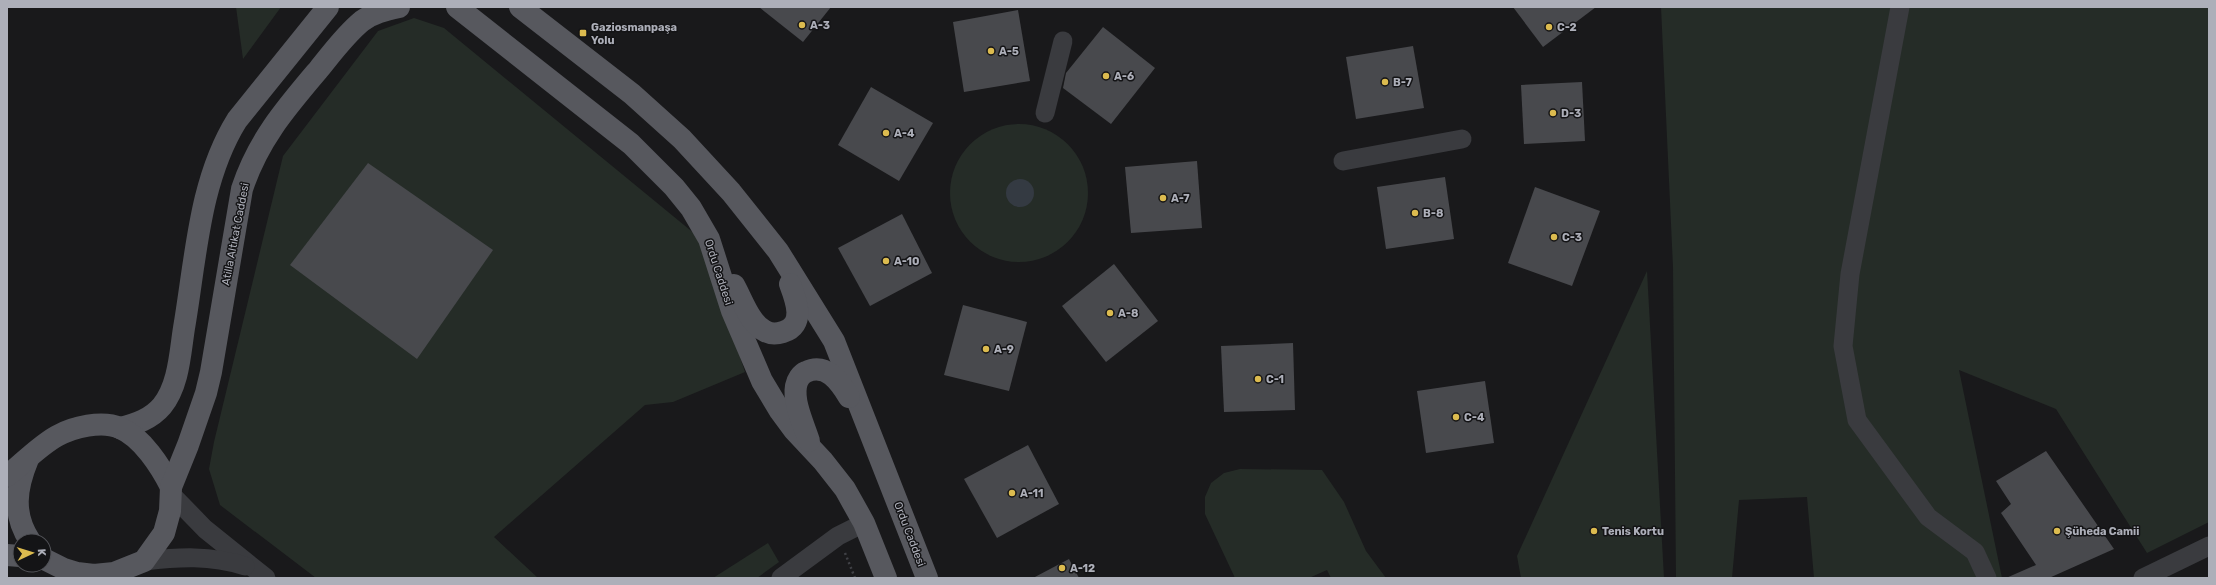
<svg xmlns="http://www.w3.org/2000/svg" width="2216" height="585" viewBox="0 0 2216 585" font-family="Rubik,sans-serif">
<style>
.green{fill:#252c27}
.water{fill:#343a42}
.building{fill:#48494d}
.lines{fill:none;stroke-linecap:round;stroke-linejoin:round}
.path{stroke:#404146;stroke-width:2.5;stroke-dasharray:2 3;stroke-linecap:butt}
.minor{stroke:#3a3b3f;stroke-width:19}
.major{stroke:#57585e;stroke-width:22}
.poi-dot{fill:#dcbb4f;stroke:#141416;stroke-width:1.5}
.labels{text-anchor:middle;stroke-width:3;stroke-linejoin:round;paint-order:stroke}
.poi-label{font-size:11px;font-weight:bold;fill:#adafb9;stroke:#141416;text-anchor:start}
.street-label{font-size:11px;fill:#adafb9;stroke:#141416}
</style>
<rect width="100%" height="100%" fill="#19191b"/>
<g class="green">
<path d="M236,7h45l-38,52z"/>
<path d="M1661,7h548v515l-62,31 -91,-144 -97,-39 43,208h-188l-7,-81 -68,3 -7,78h-56l-3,-311z"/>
<path d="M414,18l30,10 257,211 44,133 -72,30 -28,3 -151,132 44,41h-222l-96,-73 -11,-36 5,-27 69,-286 95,-125z"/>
<circle cx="1019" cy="193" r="69"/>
<path d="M1647,271l17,307h-143l-4,-22z"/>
<path d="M1240,469l82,1 22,32 22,49 20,27h-55l-4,-8 -18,8h-74l-30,-64v-17l6,-14 13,-10z"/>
<path d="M768,543l11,19 -22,16h-44z"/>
</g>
<circle class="water" cx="1020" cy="193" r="14"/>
<g class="building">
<path d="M759,7h72l-28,35z"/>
<path d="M1513,7h83l-53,40z"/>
<path d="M1018,10l12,71 -66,11 -11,-70z"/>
<path d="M1103,27l52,41 -44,56 -48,-36 3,-15z"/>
<path d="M1413,46l11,62 -68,11 -10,-62z"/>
<path d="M1582,82l3,59 -61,3 -3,-59z"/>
<path d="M871,87l62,36 -34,58 -61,-36z"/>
<path d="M1197,161l5,67 -71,5 -6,-66z"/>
<path d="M368,163l125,87 -76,109 -127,-94z"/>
<path d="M1445,177l9,62 -68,10 -9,-62z"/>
<path d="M1535,187l65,24 -28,75 -64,-23z"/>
<path d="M902,214l30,59 -62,33 -32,-58z"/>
<path d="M1114,264l44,57 -52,41 -44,-56z"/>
<path d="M963,305l64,17 -18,69 -65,-16z"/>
<path d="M1293,343l2,67 -71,2 -3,-66z"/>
<path d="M1485,381l9,62 -68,10 -9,-62z"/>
<path d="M1028,445l31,59 -62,34 -33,-59z"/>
<path d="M2046,451l68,98 -65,29h-43l30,-13 -35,-52 10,-9 -15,-23z"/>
<path d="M1069,559l10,19h-46z"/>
</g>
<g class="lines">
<path class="path" d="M845,553l10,25"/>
<g class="minor">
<path d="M1900,7l-50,267 -7,72 14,74 71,97 47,35 12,26"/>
<path d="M1045,113l18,-72"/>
<path d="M1343,161l119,-22"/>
<path d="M171,494l34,35 61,49"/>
<path d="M144,561c35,-4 66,-6 101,5"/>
<path d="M781,578l57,-42 26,-13"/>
<path d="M2143,578l66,-32"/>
</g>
<g class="major">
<path d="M457,7l174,137 43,43 17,21 18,31 23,72 30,70 18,30 14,19 29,31 22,28 19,34 22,55"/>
<path d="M520,7l112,87 50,45 49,53 47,59 56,90 93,237"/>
<path d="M734,285c8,14 16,39 31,46 5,3 12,3 18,1 23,-7 13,-32 7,-48"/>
<path d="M120,428c16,-4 31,-9 42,-22 17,-21 18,-53 22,-78 12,-70 15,-147 53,-208l91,-113"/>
<path d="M809,441c-5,-16 -16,-38 -13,-55 1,-6 5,-12 10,-14 20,-10 34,10 43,25"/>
<path d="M28,459c-12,29 -16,55 2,82"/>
<path d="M7,476c16,-13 32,-30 50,-40 16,-9 45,-16 63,-8 22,9 41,39 51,59"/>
<path d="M7,555l13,1"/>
<path d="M44,559l20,10 13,4 17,2 20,-2 30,-12 20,-28 6,-22 1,-24 17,-42 18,-52 5,-21 31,-183c16,-49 44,-81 77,-120 13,-16 26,-34 43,-48 11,-8 23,-11 37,-14"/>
</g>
</g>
<g class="poi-dot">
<circle cx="802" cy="25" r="4"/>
<circle cx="1549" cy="27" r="4"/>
<rect x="579" y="29" width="8" height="8" rx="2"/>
<circle cx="991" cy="51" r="4"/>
<circle cx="1106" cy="76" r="4"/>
<circle cx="1385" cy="82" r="4"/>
<circle cx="1553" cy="113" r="4"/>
<circle cx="886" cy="133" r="4"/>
<circle cx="1163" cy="198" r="4"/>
<circle cx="1415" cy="213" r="4"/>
<circle cx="1554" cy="237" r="4"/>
<circle cx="886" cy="261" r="4"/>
<circle cx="1110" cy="313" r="4"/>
<circle cx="986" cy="349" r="4"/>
<circle cx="1258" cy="379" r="4"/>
<circle cx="1456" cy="417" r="4"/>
<circle cx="1012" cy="493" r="4"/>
<circle cx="1594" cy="531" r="4"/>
<circle cx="2057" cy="531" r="4"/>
<circle cx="1062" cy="568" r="4"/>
</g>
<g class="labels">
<g class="poi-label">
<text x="810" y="29">A-3</text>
<text x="591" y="31">Gaziosmanpaşa<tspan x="591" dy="13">Yolu</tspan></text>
<text x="1557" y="31">C-2</text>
<text x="999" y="55">A-5</text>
<text x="1114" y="80">A-6</text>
<text x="1393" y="86">B-7</text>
<text x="1561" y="117">D-3</text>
<text x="894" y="137">A-4</text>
<text x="1171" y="202">A-7</text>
<text x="1423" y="217">B-8</text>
<text x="1562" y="241">C-3</text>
<text x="894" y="265">A-10</text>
<text x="1118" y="317">A-8</text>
<text x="994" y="353">A-9</text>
<text x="1266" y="383">C-1</text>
<text x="1464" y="421">C-4</text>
<text x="1020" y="497">A-11</text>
<text x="1602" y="535">Tenis Kortu</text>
<text x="2065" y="535">Şüheda Camii</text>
<text x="1070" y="572">A-12</text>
</g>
<g class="street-label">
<text transform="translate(235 234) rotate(-79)" y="4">Atilla Altıkat Caddesi</text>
<text transform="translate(719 272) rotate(72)" y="4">Ordu Caddesi</text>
<text transform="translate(910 534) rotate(69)" y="4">Ordu Caddesi</text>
</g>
</g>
<rect width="2216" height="585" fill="none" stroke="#adafb9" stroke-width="16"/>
<g transform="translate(32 553) rotate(86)"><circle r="19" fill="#141416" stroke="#515257"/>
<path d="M0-3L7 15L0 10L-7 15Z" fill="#dcbb4f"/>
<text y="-6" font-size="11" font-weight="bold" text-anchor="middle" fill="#adafb9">K</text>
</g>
</svg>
